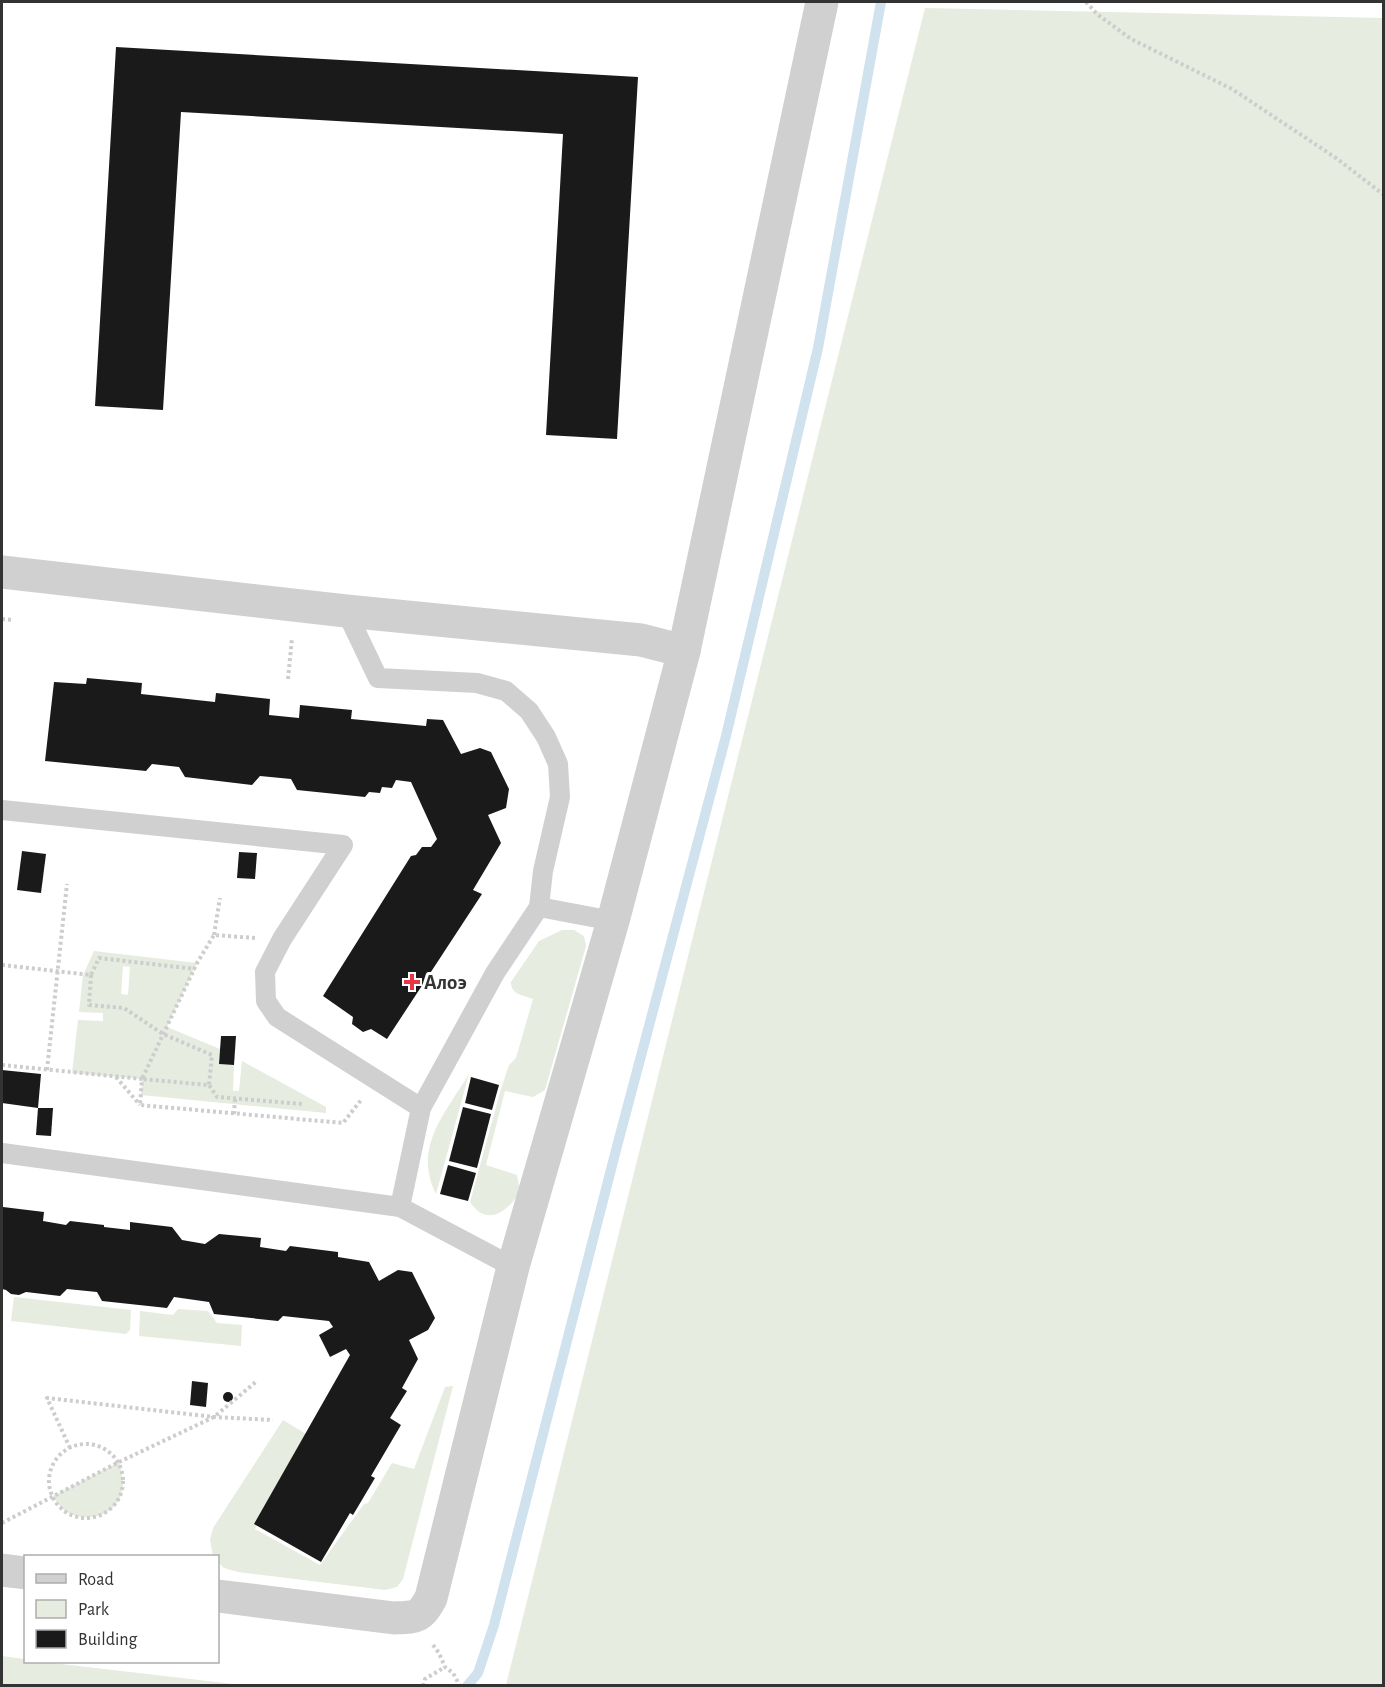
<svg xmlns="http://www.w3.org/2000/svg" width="1385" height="1687" viewBox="0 0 1385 1687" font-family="'Alegreya Sans',sans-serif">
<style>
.green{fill:#e6ecdf;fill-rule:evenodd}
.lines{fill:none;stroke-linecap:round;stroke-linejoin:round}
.stream{stroke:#cfe2ee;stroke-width:10}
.building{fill:#1a1a1a}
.path{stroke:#cdcdcd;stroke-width:4;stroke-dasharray:3 3;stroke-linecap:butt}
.service{stroke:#d0d0d0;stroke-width:20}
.minor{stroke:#d0d0d0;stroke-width:33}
.poi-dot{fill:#e63946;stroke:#fff;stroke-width:2}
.labels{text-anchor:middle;stroke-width:6;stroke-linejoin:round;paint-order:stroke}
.poi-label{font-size:21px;font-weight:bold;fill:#333;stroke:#fff;text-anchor:start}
</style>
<rect width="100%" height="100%" fill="#fff"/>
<g class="green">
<path d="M925,8l458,10v1667h-877z"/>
<path d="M562,930h12l10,6 2,10 -41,144 -12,7 -28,-6 -19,74 31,10 3,16c-11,20 -33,37 -50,11l31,-113 8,-24 7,-7 17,-59c-10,-4 -22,-4 -22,-17l28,-41z"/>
<path d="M94,951l103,12 -30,64 53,22 -1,15 15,1 -1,26h6l3,-30 84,46v6l-185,-18 1,-16 -70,-6 6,-53 25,1v-8l-24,-1 4,-37zM123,966l7,1 -2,28 -7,-1z"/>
<path d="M469,1074l-33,120c-23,-48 9,-80 33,-120z"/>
<path d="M14,1297l117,13 -1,20 -4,4 -115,-13z"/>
<path d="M178,1309l30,2 9,12 25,2 -1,21 -102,-10 1,-25 33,4z"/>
<path d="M453,1386l-50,193 -6,8 -12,3 -147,-18 -14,-4 -6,-6v-6h-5l-3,-16 3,-12 70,-108 23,14 -51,95 65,36 44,-61 4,-1 24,-40 22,6 31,-82z"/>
<path d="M119,1462c3,11 6,22 2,33 -8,23 -38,28 -56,16 -5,-4 -9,-10 -12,-15z"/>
<path d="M2,1656l23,3 1,3h18l198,23h-240z"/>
</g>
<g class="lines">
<path class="stream" d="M467,1686l11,-13 16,-48 122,-475 110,-414 92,-388 63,-346"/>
</g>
<g class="building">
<path d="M116,47l522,30 -21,362 -71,-4 17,-301 -382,-22 -18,298 -68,-4z"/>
<path d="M87,678l55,5 -1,11 74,8 1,-9 54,6 -1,16 30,3 1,-13 52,5 -1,9 75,7 1,-7 16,1 18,34 19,-6 11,4 18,37 -3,19 -18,7 13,28 -28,47 9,4 -95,145 -16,-10 -8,3 -11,-8 1,-7 -30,-21 88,-140 5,-1 6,-8h9l6,-8 -26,-57 -15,-2 -4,8 -10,-1 -2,6 -11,-1 -4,5 -68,-7 -6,-11 -31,-3 -8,9 -67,-8 -6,-10 -27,-3 -6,7 -101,-10 9,-79 32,2z"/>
<path d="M22,851l24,3 -5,39 -24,-3z"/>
<path d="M239,852l18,1 -2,26 -18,-1z"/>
<path d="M221,1036h15l-2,29 -15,-1z"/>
<path d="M2,1070l39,4 -3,34 -36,-5z"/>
<path d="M471,1077l28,8 -7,25 -27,-7z"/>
<path d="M463,1107l28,7 -14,54 -28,-7z"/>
<path d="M38,1108h15l-2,28 -15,-1z"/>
<path d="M448,1165l28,8 -8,28 -28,-7z"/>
<path d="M3,1207l41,5 -1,9 23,4 4,-4 34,4v2l26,3v-8l42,5 10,13 23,4 14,-10 42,4 -1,9 26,4 4,-5 48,6v5l31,5 10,19 19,-11 14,2 23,46 -7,12 -19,10 9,19 -16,29 5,3 -17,27 11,7 -30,51 4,2 -22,37 -3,-2 -29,49 -67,-38 96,-169 -4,-6 -16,8 -11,-22 14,-8 -4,-6 -46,-5 -5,5 -64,-7 -5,-12 -35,-5 -7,11 -65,-7 -5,-9 -30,-3 -7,7 -34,-4 -7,3 -8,-1 -5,-4 -4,-1z"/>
<path d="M192,1381l16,2 -2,24 -16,-2z"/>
<circle cx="228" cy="1397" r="5"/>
</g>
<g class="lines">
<g class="path">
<path d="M1086,2l11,12 34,25 101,50 104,69 48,37"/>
<path d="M2,3v-1"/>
<path d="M2,619l11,1"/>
<path d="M288,679l4,-41"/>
<path d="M214,935l6,-37"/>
<path d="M255,938l-41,-3 -17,28 -55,116 67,6 8,12 85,7"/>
<path d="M2,965l89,10 8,-17 96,11"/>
<path d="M91,975l-2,30 35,3 39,26 49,21 -3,30"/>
<path d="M2,1065l140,14 -2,26 203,18 18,-23"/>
<path d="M47,1070l20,-186"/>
<path d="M116,1077l24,28"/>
<path d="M234,1114l1,-15"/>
<circle cx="86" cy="1481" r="37"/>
<path d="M70,1448l-23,-50 167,19 59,3"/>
<path d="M2,1523l117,-61 95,-45 43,-36"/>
<path d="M433,1645l6,8 6,14 8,6 7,13"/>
<path d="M423,1686l2,-7 20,-12"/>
</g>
<g class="service">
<path d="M346,611l32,67 99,5 29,8 23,20 17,26 12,27 2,33 -17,74 -4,36"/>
<path d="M2,810l341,35 -61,94 -17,33 1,29 11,16 144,91"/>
<path d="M2,1153l398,54 113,60"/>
<path d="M400,1207l21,-99 74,-135 44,-66 74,14"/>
</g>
<g class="minor">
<path d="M2,572l344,39 295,29 43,11"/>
<path d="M2,1570l24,3"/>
<path d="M218,1596l176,22c23,-1 26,0 37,-20l82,-331 100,-346 71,-270 138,-649"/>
</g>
</g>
<path class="poi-dot" d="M409 973h6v6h6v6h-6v6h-6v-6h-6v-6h6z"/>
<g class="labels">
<g class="poi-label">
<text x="424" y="989">Алоэ</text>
</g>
</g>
<rect width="1385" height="1687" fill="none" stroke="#333333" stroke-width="6"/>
<rect x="24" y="1555" width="195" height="108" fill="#ffffff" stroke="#adadad" stroke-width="1.5"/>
<rect x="36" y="1574" width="30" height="9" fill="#d0d0d0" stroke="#adadad" stroke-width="1.5"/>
<text x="78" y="1585" font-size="18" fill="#333333">Road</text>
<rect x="36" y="1600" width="30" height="18" fill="#e6ecdf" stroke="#adadad" stroke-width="1.5"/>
<text x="78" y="1615" font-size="18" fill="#333333">Park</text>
<rect x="36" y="1630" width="30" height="18" fill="#1a1a1a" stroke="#adadad" stroke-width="1.5"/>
<text x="78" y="1645" font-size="18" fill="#333333">Building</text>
</svg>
